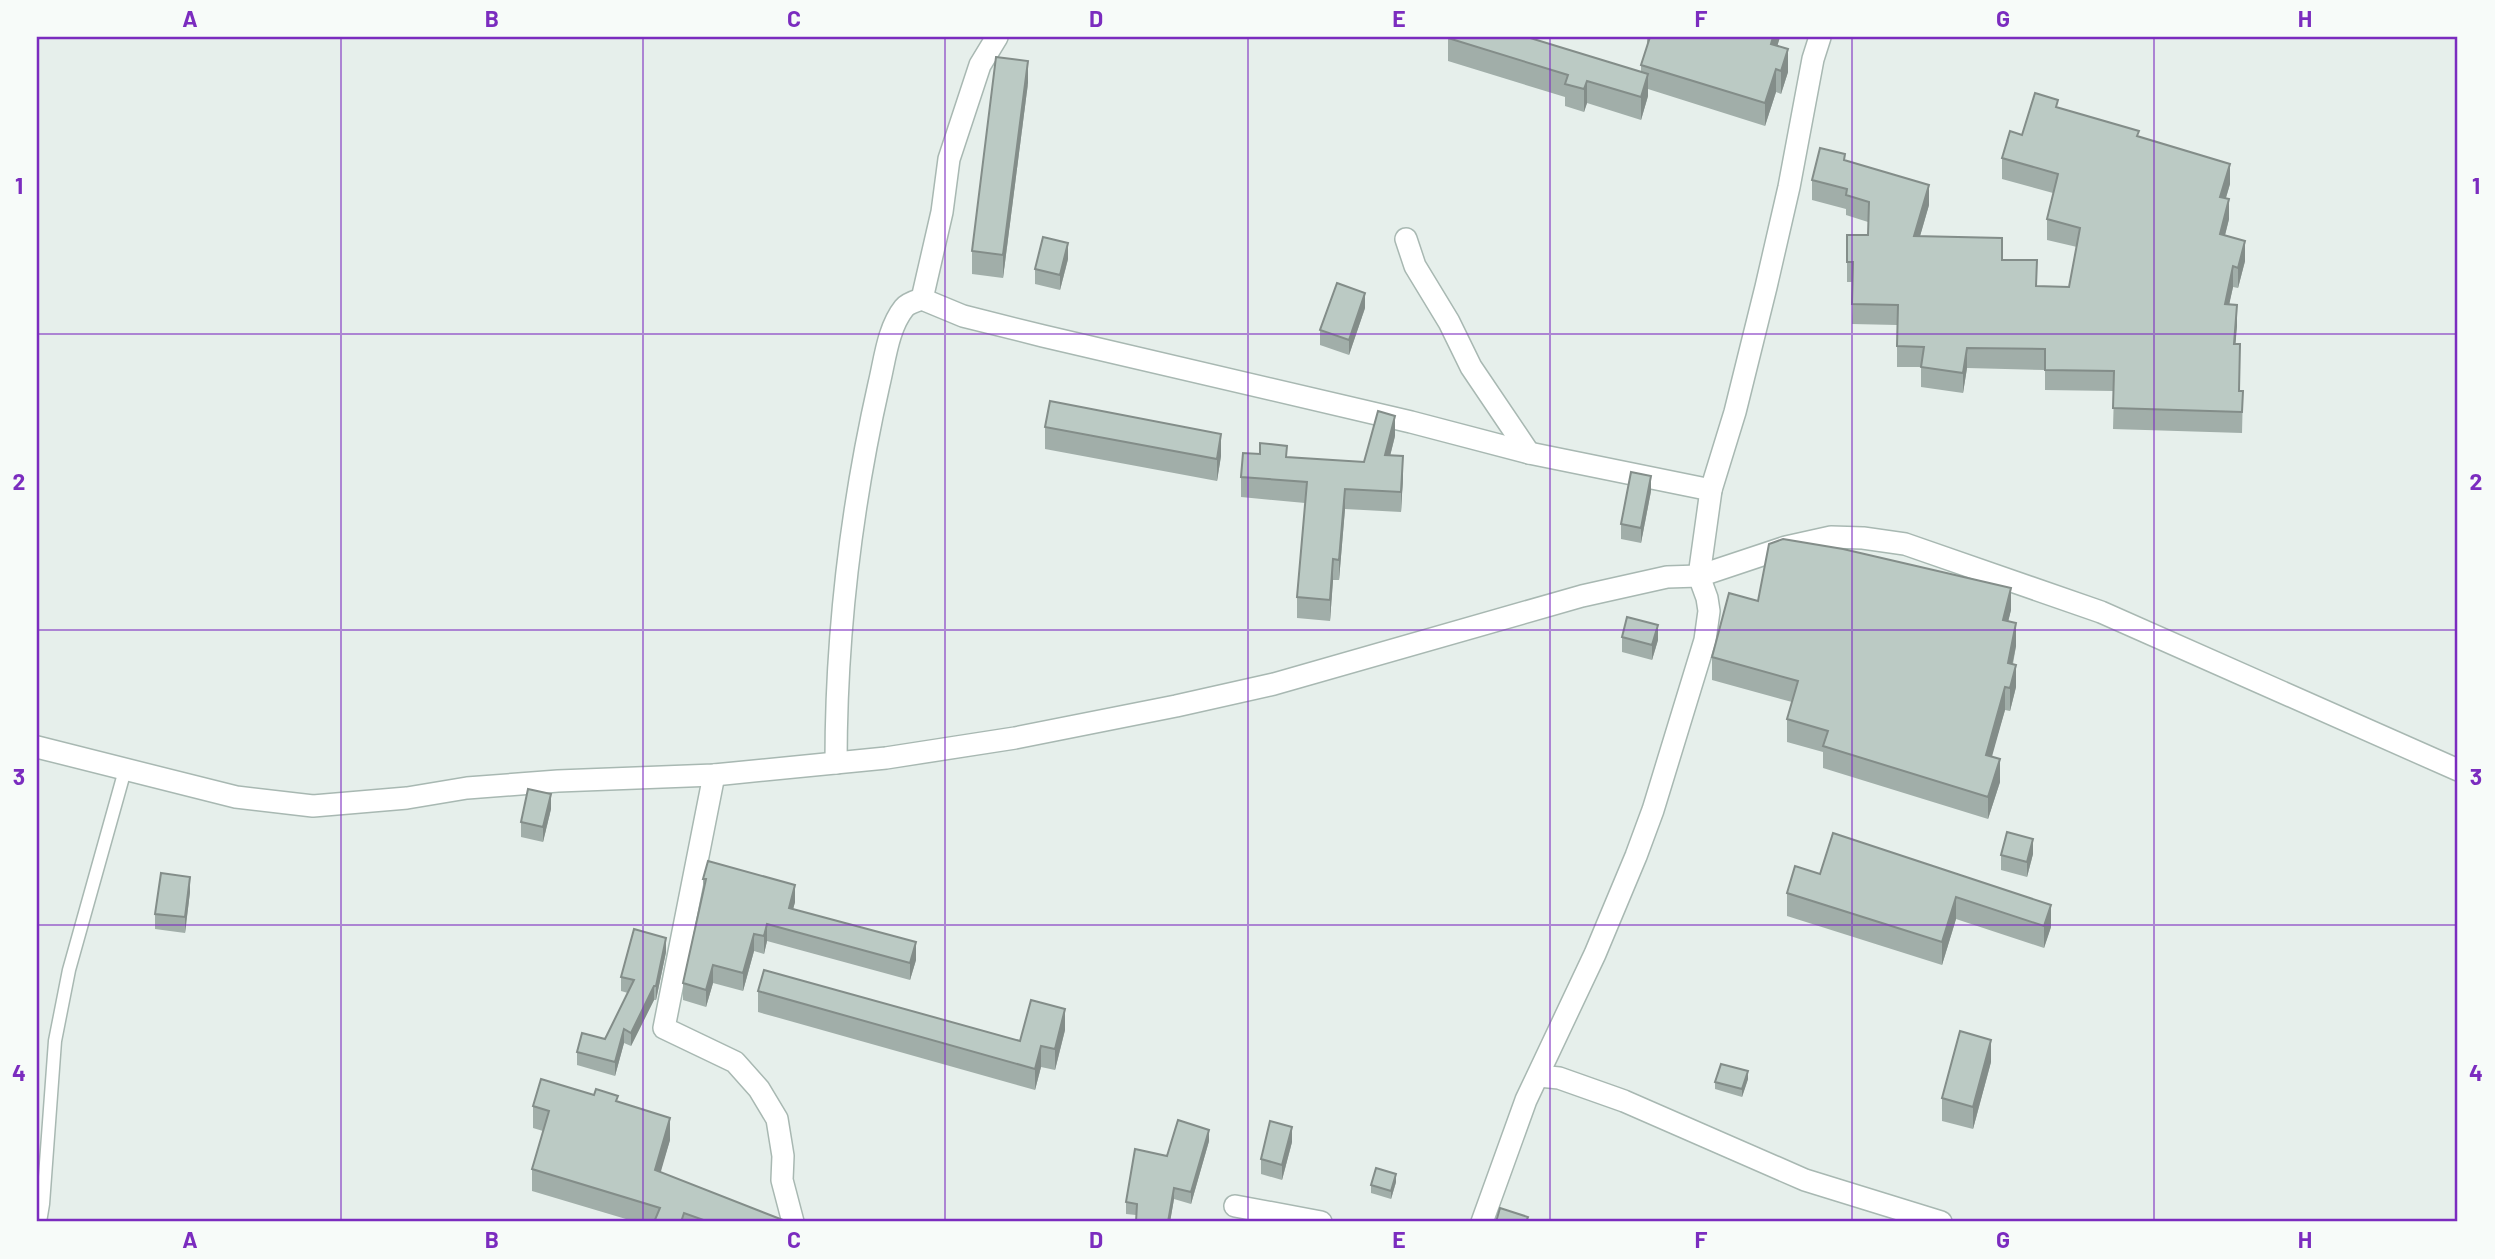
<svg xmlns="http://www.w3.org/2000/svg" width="2495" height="1259" viewBox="0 0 2495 1259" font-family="Barlow,sans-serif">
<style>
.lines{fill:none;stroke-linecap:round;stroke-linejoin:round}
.service-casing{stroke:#a8b8b2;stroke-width:15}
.minor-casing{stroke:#a8b8b2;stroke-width:24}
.tertiary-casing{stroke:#a8b8b2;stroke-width:24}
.service{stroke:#fff;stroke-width:12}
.minor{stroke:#fff;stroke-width:21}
.tertiary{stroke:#fff;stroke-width:21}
.wall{fill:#a1aea9}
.shaded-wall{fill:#838d89}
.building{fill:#bbcac4;stroke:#838d89;stroke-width:2}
.grid{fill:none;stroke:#7b2cbf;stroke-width:2;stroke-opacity:0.55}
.neatline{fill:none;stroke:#7b2cbf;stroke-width:2.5}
.grid-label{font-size:23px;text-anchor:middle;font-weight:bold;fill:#7b2cbf}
</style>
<rect width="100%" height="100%" fill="#e6efeb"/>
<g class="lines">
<defs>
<path id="service" d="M40,1222l3,-18 12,-163 14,-71 56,-200"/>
<g id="minor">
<path d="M1406,239l9,27 34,56 22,45 58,86"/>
<path d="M922,299l20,-87 7,-53 31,-94 17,-28"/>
<path d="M836,763c0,-127 15,-255 43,-379 6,-25 9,-56 25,-76 4,-5 12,-7 18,-9l41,17 80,20 368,86 118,31 182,37"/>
<path d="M714,775l-50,253 71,34 24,27 18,30 6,37 -1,24 11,42"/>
<path d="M1539,1076l20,2 65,23 181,79 136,42"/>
<path d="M1235,1206l86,16"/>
<path d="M1482,1222l44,-122 69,-146 41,-98 17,-46 52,-170 4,-29 -2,-13 -8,-22 12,-86 24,-78 31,-125 23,-100 24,-128 7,-22"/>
</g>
<path id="tertiary" d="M37,747l199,50 77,9 94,-8 60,-10 91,-7 156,-6 172,-17 129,-20 161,-32 98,-22 308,-88 85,-19 32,-1 87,-29 45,-10 32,1 42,6 196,68 357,158"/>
</defs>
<use href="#service" class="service-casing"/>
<use href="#minor" class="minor-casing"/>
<use href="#tertiary" class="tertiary-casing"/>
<use href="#service" class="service"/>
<use href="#minor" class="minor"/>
<use href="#tertiary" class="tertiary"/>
</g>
<g class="wall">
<path d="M1647,37h133l-3,9 11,26 -7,22 -5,-2 -11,34 -117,-37v7l-7,24 -54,-17 -3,9 -19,-6v-9l-117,-36v-23l193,34v-7l6,-19z"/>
<path d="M1028,83l-25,195 -31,-4v-23z"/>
<path d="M2058,108l81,29 91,47 -4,14 3,21 -4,16 20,26 -7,27 -5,-1 -4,17 8,21 -2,19 4,47h4l-1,42 -129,-4 1,-38 -69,-1v-20l-78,-2 -4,25 -42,-6v-20h-24v-42l-45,-1 1,-42h-6v-47h21v-13l-22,-7v-6l-34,-9v-20l33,-20 84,45 -9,31 82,24 35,26 32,1 8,-40 -30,-7v-21l6,-26 -51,-14v-21l20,-23z"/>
<path d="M1068,259l-8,31 -25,-6v-15z"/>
<path d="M1365,308l-16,47 -29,-10v-15z"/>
<path d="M1045,427l176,29 -4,25 -172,-32z"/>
<path d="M1395,436l-5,20 13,21 -2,35 -56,-3 -6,71h-6l-3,41 -33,-3v-21l8,-94 -64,-6v-20l46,-20 77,5z"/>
<path d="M1651,491l-10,52 -20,-4v-15z"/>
<path d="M1758,601l253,9 -3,11 8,25 -3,18 3,23 -6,24 -5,-1 -14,47 9,25 -12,37 -165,-51v-16l-36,-10v-23l5,-17 -80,-22v-23z"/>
<path d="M1622,637l36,3 -6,20 -30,-8z"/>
<path d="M551,809l-8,33 -22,-5v-15z"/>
<path d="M2033,854l-6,23 -26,-7v-15z"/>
<path d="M1820,874l231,31v22l-7,21 -88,-29 -14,46 -155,-49v-23z"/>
<path d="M703,879l92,23 -2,7 123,51 -6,20 -143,-39 -3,13 -10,-3 -11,40 -30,-8 -7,24 -23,-7v-17l20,-92z"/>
<path d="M190,892l-5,41 -30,-4v-15z"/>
<path d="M666,952l-10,48h-2l-23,46 -7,-3 -9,33 -38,-11v-13l28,-13 23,-46 -7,-2v-14z"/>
<path d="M758,991l262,50 45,-11 -10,40 -14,-3 -6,23 -277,-78z"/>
<path d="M1991,1062l-18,67 -31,-8v-23z"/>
<path d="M1748,1079l-6,18 -27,-8v-7z"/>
<path d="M618,1102l52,38 -10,32 128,50h-152l-104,-31v-22l11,-38 -10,-3v-22z"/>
<path d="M1209,1141l-18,63 -17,-5 -4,23h-34v-7l-10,-1v-12l41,-46z"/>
<path d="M1292,1142l-10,38 -21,-6v-15z"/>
<path d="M1396,1182l-5,17 -20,-6v-8z"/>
</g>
<g class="shaded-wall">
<path d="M1773,37h7l-9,30v-23z"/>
<path d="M1788,49v23l-7,22v-23z"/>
<path d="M1028,61v22l-25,195v-23z"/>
<path d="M1776,69v23l-11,34v-23z"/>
<path d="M1648,74v22l-7,24v-23z"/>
<path d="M1587,81v22l-3,9v-23z"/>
<path d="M2230,164v20l-10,33v-20z"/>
<path d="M1929,185v20l-15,52v-21z"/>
<path d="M2229,199v20l-9,36v-21z"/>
<path d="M2245,241v20l-7,27v-20z"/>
<path d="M1068,243v16l-8,31v-15z"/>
<path d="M2233,266v21l-8,37v-20z"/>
<path d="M1365,293v15l-16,47v-15z"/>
<path d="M2237,305v20l-3,39v-20z"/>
<path d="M1967,348v20l-4,25v-20z"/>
<path d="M1395,416v20l-10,40v-21z"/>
<path d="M1221,434v22l-4,25v-22z"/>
<path d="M1403,456v21l-2,35v-20z"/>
<path d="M1651,476v15l-10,52v-15z"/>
<path d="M1345,489v20l-6,71v-20z"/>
<path d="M1333,559v21l-3,41v-21z"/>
<path d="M2011,588v22l-8,33v-23z"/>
<path d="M2016,623v23l-8,39v-22z"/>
<path d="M1658,625v15l-6,20v-15z"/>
<path d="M2016,665v22l-6,24v-23z"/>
<path d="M2005,687v23l-19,68v-23z"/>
<path d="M2000,759v23l-12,37v-22z"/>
<path d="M551,794v15l-8,33v-15z"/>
<path d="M2033,839v15l-6,23v-15z"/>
<path d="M190,877v15l-5,41v-16z"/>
<path d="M795,885v17l-6,23v-17z"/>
<path d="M1956,897v22l-14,46v-23z"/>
<path d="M2051,905v22l-7,21v-22z"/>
<path d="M767,924v17l-3,13v-18z"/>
<path d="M754,934v17l-11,40v-18z"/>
<path d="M666,938v14l-10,48v-14z"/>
<path d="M916,942v18l-6,20v-17z"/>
<path d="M713,965v18l-7,24v-17z"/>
<path d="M654,986v14l-23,46v-13z"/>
<path d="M1065,1009v21l-10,40v-21z"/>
<path d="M624,1029v14l-9,33v-14z"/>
<path d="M1991,1040v22l-18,67v-22z"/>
<path d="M1041,1046v21l-6,23v-21z"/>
<path d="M1748,1071v8l-6,18v-8z"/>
<path d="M670,1118v22l-15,52v-22z"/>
<path d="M1292,1127v15l-10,38v-15z"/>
<path d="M1209,1130v11l-18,63v-12z"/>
<path d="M1396,1174v8l-5,17v-8z"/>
<path d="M1174,1188v11l-4,23h-2z"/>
</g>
<g class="building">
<path d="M1449,37h78l121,37 -7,23 -54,-16 -3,8 -19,-5 3,-9 -120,-37z"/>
<path d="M1650,37h123l-2,7 17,5 -7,22 -5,-2 -11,34 -124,-38z"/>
<path d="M996,57l32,4 -25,194 -31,-4z"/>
<path d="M2035,93l23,7 -2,7 83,24 -2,5 93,28 -10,33 9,2 -9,35 25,7 -7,27 -5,-2 -8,38 12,1 -3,39h6l-1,47h4l-1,21 -129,-4 1,-37 -69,-1v-21l-78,-1 -4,25 -42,-6 3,-20 -27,-1 1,-41 -46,-1 1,-42h-6v-27h21l1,-33 -23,-7 1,-6 -35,-9 8,-32 25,6 -1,6 85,25 -15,51 88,2v22h35l-1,26 33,1 11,-59 -33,-9 11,-45 -56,-16 8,-27 12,4z"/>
<path d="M1043,237l25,6 -8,32 -25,-6z"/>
<path d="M1337,283l28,10 -16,47 -29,-10z"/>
<path d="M1050,401l171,33 -4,25 -172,-32z"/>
<path d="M1378,411l17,5 -10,39 18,1 -2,36 -56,-3 -6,71 -6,-1 -3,41 -33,-3 10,-115 -66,-5 2,-24 17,1v-11l27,3 -1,11 78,5z"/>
<path d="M1631,472l20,4 -10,52 -20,-4z"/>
<path d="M1783,539l60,10 168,39 -8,32 13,3 -8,40 8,2 -6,23 -5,-1 -19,68 14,4 -12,38 -165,-51 5,-15 -41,-12 11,-38 -86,-24 17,-64 29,8 11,-57z"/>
<path d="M1627,617l31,8 -6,20 -30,-8z"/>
<path d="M528,789l23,5 -8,33 -22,-5z"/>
<path d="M2007,832l26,7 -6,23 -26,-7z"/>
<path d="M1833,833l218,72 -7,21 -88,-29 -14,45 -155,-49 8,-27 25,8z"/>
<path d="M708,861l87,24 -6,23 127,34 -6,21 -143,-39 -3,12 -10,-2 -11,39 -30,-8 -7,25 -23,-7 23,-104h-3z"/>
<path d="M161,873l29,4 -5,40 -30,-3z"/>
<path d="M634,929l32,9 -10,48h-2l-23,47 -7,-4 -9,33 -38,-10 5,-19 23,6 29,-59 -13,-3z"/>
<path d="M764,970l256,71 11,-41 34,9 -10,40 -14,-3 -6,23 -277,-78z"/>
<path d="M1960,1031l31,9 -18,67 -31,-9z"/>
<path d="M1721,1064l27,7 -6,18 -27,-7z"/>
<path d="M541,1079l53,16 2,-6 22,7 -2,5 54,17 -15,52 133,52h-79l-25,-9 -3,9h-27l6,-14 -128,-39 17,-58 -16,-5z"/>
<path d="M1178,1120l31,10 -18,62 -17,-4 -6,34h-32l1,-18 -11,-2 9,-53 32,7z"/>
<path d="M1270,1121l22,6 -10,38 -21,-6z"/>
<path d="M1376,1168l20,6 -5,17 -20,-6z"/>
<path d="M1500,1208l28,9 -2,5h-30z"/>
</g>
<path class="grid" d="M341,37v1185M643,37v1185M945,37v1185M1248,37v1185M1550,37v1185M1852,37v1185M2154,37v1185M37,334h2421M37,630h2421M37,925h2421"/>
<rect width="2495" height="1259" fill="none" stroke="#f7fbf9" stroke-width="77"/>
<rect x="38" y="38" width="2418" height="1182" class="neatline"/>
<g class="grid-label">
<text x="190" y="27">A</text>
<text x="492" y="27">B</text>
<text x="794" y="27">C</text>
<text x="1096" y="27">D</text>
<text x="1399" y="27">E</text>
<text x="1701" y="27">F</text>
<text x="2003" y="27">G</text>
<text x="2305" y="27">H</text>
<text x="19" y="194">1</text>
<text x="2476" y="194">1</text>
<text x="19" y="490">2</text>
<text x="2476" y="490">2</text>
<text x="19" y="785">3</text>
<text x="2476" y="785">3</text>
<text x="19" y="1081">4</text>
<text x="2476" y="1081">4</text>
<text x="190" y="1248">A</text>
<text x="492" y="1248">B</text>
<text x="794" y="1248">C</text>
<text x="1096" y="1248">D</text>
<text x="1399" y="1248">E</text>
<text x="1701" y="1248">F</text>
<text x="2003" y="1248">G</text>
<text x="2305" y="1248">H</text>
</g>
</svg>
